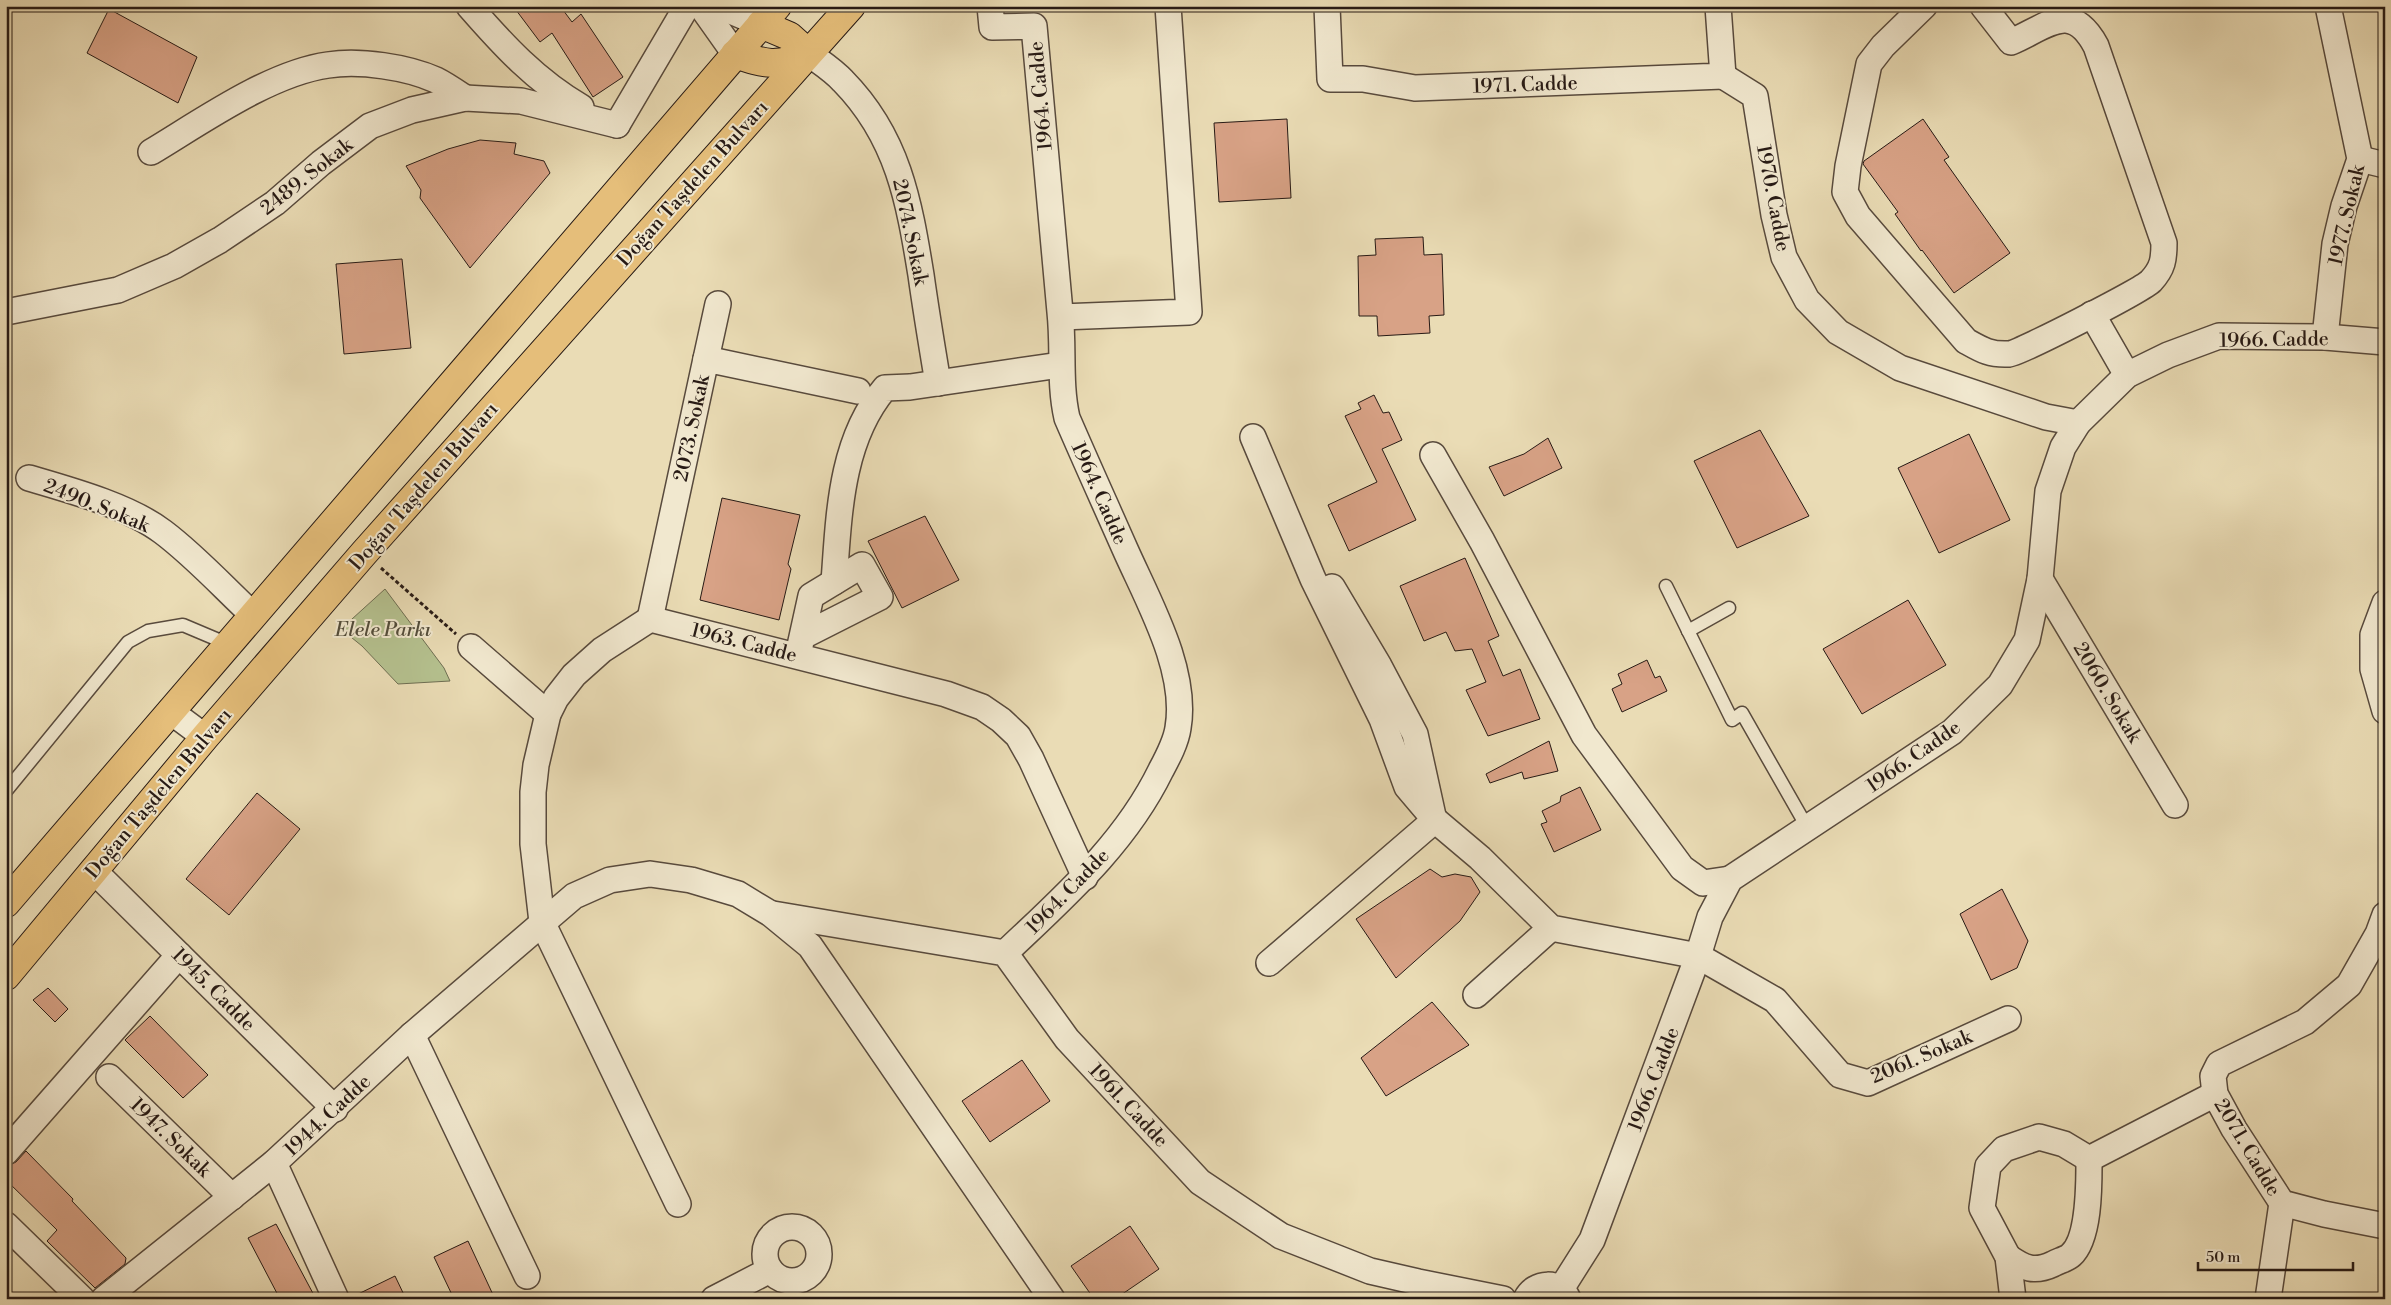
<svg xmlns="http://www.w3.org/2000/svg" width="2391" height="1305" viewBox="0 0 2391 1305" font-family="'Libre Bodoni',serif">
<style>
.green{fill:#b5c18f;stroke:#6e6e52}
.building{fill:#d8a286;stroke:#271a15}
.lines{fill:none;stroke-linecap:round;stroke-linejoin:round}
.lane-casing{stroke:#584a3d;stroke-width:15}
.street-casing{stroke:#584a3d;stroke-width:28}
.primary-casing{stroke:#271a15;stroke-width:30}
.path{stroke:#271a15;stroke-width:3;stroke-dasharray:4 2.5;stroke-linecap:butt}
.lane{stroke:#f1e8cf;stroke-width:12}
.street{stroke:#f1e8cf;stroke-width:25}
.primary{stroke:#e5be7a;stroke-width:28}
.labels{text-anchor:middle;stroke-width:4;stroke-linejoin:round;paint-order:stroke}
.street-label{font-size:20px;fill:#271a15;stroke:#f1e8cf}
.park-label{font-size:20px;font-style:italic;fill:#524c3a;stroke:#f1e8cf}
</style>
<rect width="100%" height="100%" fill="#eadcb5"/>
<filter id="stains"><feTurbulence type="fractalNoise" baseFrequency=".004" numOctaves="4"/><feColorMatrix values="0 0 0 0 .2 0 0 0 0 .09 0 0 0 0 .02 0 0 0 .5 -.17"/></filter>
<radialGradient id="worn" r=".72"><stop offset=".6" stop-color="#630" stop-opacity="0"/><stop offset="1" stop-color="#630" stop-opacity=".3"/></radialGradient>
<path class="green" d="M385,589l59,79 6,13 -52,3 -36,-38 -21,-17z"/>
<g class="building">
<path d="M513,6h47l12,16 9,-8 42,63 -30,20 -41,-64 -12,9z"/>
<path d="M109,9l88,48 -19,46 -91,-50z"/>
<path d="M1287,119l4,79 -72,4 -5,-79z"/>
<path d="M1923,119l26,38 -5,3 66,93 -56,40 -32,-43 -1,1 -26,-37 3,-2 -35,-48 1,-3z"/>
<path d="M480,140l36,3 -2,11 30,7 6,12 -80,95 -50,-70 1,-8 -15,-24 42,-17z"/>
<path d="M1423,237l1,18 18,-1 2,61 -15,1 1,17 -52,3 -1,-20h-18l-1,-60 18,-1 -1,-16z"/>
<path d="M402,259l9,89 -67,6 -8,-90z"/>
<path d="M1374,395l9,18 6,-1 13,28 -20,9 34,71 -67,31 -21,-46 49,-23 -32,-66 16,-7 -3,-6z"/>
<path d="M1760,430l49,86 -72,32 -43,-87z"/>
<path d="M1969,434l41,86 -71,33 -41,-85z"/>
<path d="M1548,438l14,30 -58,28 -15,-29 35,-13z"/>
<path d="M722,498l78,17 -12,49 3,5 -12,51 -79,-20z"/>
<path d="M925,516l34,64 -57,28 -34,-67z"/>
<path d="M1465,558l34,78 -11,5 15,35 17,-7 20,50 -52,17 -22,-46 20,-8 -14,-33 -17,2 -9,-19 -22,9 -24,-55z"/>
<path d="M1908,600l38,65 -84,49 -39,-65z"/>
<path d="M1647,660l8,18 5,-2 7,15 -45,21 -10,-23 10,-5 -4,-10z"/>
<path d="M1549,741l9,30 -34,8 -2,-7 -32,11 -4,-9z"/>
<path d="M1580,787l21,43 -47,22 -13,-28 6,-2 -5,-11 18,-9 1,-6z"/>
<path d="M257,793l43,36 -71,86 -43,-36z"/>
<path d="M1430,869l12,8 13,-3 16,3 9,15 -20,29 -64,57 -40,-59z"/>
<path d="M2002,889l26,52 -11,27 -26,12 -31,-66z"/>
<path d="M48,988l20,21 -13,13 -22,-22z"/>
<path d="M1432,1002l37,43 -83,51 -25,-38z"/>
<path d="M150,1016l58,59 -25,23 -58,-58z"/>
<path d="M1022,1060l28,41 -60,41 -28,-41z"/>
<path d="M26,1151l47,48 -1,2 54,57 -1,6 -30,24 -48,-47 10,-11 -51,-50v-14l10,-4z"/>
<path d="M276,1224l40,75h-36l-32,-61z"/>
<path d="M1130,1226l29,43 -44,30h-21l-23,-33z"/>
<path d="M468,1241l27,58h-41l-20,-42z"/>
<path d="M395,1276l11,23h-56v-1z"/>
</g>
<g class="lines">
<defs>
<g id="lane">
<path d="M1666,586l66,134 10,-7 65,114"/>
<path d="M1688,631l41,-23"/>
<path d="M6,791l122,-149 20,-11 35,-6 45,19"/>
</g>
<g id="street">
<path d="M469,6c34,39 67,75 112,101"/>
<path d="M701,6l34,48"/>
<path d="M719,6l42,18"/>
<path d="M990,6l2,21 42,-1c9,95 17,191 26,286 4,36 -1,71 7,106 19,44 39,88 58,131 23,52 63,121 53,179 -2,14 -10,29 -17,42 -36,74 -97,127 -156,183"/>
<path d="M1327,6l3,73h33l52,9 308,-12 -5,-70"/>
<path d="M1924,6l-41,40 -14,18 -21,102 -3,26 13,24 108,125c16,9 24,14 43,13 11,-1 133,-64 142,-73 12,-13 13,-22 13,-38l-68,-197c-25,-46 -48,-20 -85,-4l-28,-36"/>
<path d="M808,53c12,9 25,17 35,28 55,56 66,120 78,194 5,36 11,72 17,108"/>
<path d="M1723,76l32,20 19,119 10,42 23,43 31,32 62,36 146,49 32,6"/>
<path d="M617,125l70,-119"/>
<path d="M151,152c50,-30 119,-79 177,-87 32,-5 79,2 108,15 10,5 20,12 29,18"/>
<path d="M2360,159l25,6"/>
<path d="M6,312l112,-22 56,-24 46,-26 55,-37 46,-40 49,-37 42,-16 53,-12 56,3 96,24"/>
<path d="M2092,314l35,61"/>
<path d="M1061,317l128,-5 -21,-306"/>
<path d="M2325,337l10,-93 9,-38 16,-47 -32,-153"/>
<path d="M706,359l12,-55"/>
<path d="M1253,437l60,142 69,140 25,68 28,33 45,38 71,70 147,28 77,44 65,75 28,8 140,-64"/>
<path d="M1433,455l49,86 102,194 98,133 21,15 27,-4"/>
<path d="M29,478c41,12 100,28 134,54 32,24 60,55 90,83"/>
<path d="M2040,579l135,226"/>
<path d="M834,582c5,-66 6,-141 51,-194l25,-1 150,-22"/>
<path d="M1332,587l47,79 36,68 18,82"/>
<path d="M2385,603l-12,32v34l12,42"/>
<path d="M650,619l56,-260 152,32"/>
<path d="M471,647l77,67"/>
<path d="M798,655l13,-59 51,-31 18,32 -77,39"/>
<path d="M170,711l35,26"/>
<path d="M93,870l242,239"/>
<path d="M773,914l232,39 62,86 133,143 81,54 89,35 48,11 85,17"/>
<path d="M2385,915l-7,19 -29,51 -44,37 -86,42 -6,12 2,18 19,35 48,74 42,11 61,12"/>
<path d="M1269,963l166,-143"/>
<path d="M1476,995l75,-67"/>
<path d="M412,1035l115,241"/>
<path d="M109,1077l123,120"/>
<path d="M6,1152l173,-197"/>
<path d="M274,1163l62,136"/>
<path d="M678,1204l-136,-282 -9,-78v-52l3,-27 12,-51 8,-16 18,-23 28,-25 48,-31 296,75 36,13 19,13 17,16 13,23 54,118"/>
<path d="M6,1225l76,74"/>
<circle cx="792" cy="1254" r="27"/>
<path d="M2008,1257c16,11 26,16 45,7 5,-3 14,-5 18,-9 19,-17 18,-72 18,-96"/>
<path d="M1561,1289l31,-49 106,-284 12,-39 20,-38 222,-147 48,-47 27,-45 13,-61 8,-88 15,-44 15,-24 49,-48 41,-20 51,-19 106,1 60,5"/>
<path d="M104,1299l170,-136 138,-128 162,-139 36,-16 40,-6 41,6 47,14 33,20 39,32 242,353"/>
<path d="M714,1299l56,-29"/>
<path d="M1526,1299c9,-18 34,-19 42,0"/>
<path d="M2013,1299l-5,-42 -26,-49 6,-42 16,-17 35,-12 25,7 25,15 126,-65"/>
<path d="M2268,1299l14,-96"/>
</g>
<g id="primary">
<path d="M761,24l28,12 19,17"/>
<path d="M735,54c30,10 43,14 73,-1"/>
<path d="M6,903l771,-897"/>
<path d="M6,976l199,-239 159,-184 487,-547"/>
</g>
</defs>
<use href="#lane" class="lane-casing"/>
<use href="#street" class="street-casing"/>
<use href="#primary" class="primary-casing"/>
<path class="path" d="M381,568l75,66"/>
<use href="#lane" class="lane"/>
<use href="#street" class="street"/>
<use href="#primary" class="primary"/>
</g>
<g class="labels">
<g class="street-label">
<text transform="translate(1525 84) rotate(-2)" y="7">1971. Cadde</text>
<text transform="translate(1040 96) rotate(-95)" y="7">1964. Cadde</text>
<text transform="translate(306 176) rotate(-38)" y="7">2489. Sokak</text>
<text transform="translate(692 183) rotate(-48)" y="7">Doğan Taşdelen Bulvarı</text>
<text transform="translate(1774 198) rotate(79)" y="7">1970. Cadde</text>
<text transform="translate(2346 215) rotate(-77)" y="7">1977. Sokak</text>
<text transform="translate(911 232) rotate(78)" y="7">2074. Sokak</text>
<text transform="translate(2274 339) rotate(-1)" y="7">1966. Cadde</text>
<text transform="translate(691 428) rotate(-78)" y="7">2073. Sokak</text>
<text transform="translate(423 486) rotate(-49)" y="7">Doğan Taşdelen Bulvarı</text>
<text transform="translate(1100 493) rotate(66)" y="7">1964. Cadde</text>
<text transform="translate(97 505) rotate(22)" y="7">2490. Sokak</text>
<text transform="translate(744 642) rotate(14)" y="7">1963. Cadde</text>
<text transform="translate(2108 692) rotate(59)" y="7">2060. Sokak</text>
<text transform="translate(1913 756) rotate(-35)" y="7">1966. Cadde</text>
<text transform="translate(158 793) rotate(-50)" y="7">Doğan Taşdelen Bulvarı</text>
<text transform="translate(1067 891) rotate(-46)" y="7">1964. Cadde</text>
<text transform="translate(214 989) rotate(45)" y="7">1945. Cadde</text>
<text transform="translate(1921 1056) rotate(-23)" y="7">2061. Sokak</text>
<text transform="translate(1653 1079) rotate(-69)" y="7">1966. Cadde</text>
<text transform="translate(1129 1105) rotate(47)" y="7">1961. Cadde</text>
<text transform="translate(327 1115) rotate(-43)" y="7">1944. Cadde</text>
<text transform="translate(171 1137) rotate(44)" y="7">1947. Sokak</text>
<text transform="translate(2248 1147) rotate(59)" y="7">2071. Cadde</text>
</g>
<g class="park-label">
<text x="383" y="636">Elele Parkı</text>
</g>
</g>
<rect width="2391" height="1305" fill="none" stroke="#eadcb5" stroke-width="25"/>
<rect x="8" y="8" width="2376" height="1290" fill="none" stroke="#271a15" stroke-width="2.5"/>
<rect x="12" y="12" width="2366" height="1280" fill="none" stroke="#271a15"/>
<path d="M2198 1262v8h155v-8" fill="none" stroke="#271a15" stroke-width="2.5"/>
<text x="2206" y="1262" font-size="15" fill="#271a15" stroke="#f1e8cf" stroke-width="4" paint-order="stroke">50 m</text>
<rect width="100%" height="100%" filter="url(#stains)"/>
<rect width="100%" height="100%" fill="url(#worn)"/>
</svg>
